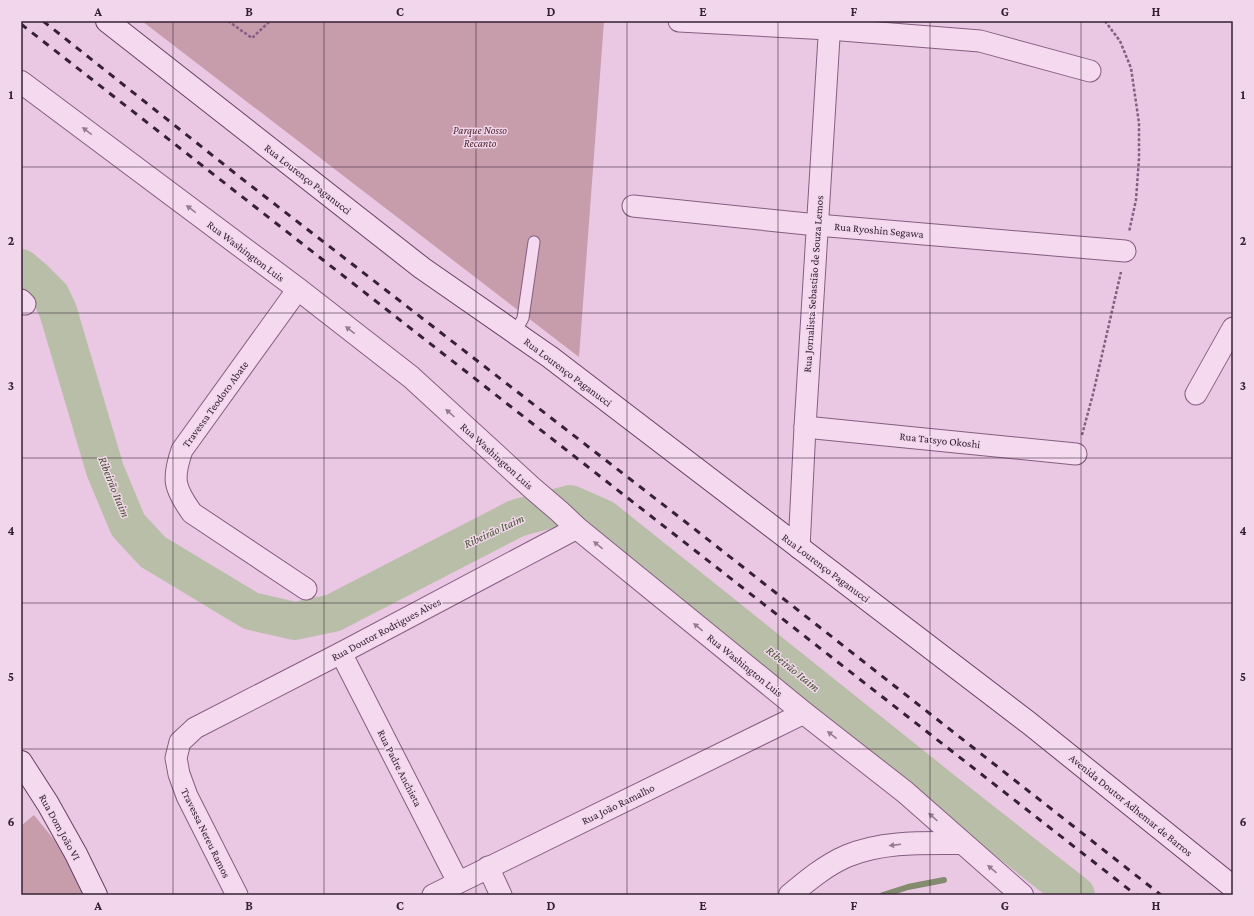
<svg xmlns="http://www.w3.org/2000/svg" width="1254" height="916" viewBox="0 0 1254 916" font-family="'Crimson Pro',serif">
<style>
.green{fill:#c79cab}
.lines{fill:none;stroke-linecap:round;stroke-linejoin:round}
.stream{stroke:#848c6f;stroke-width:6}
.river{stroke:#b9bea8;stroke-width:38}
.service-casing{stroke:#845e82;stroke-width:13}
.minor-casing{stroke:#845e82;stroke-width:23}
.tertiary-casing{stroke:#845e82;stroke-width:24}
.secondary-casing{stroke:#664165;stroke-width:24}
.path{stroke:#845e82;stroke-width:2.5;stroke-dasharray:3 2;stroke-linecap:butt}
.service{stroke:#f5d9ef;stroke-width:11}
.minor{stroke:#f5d9ef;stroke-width:21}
.tertiary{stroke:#f5d9ef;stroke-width:22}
.secondary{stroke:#f5d9ef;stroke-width:22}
.rail{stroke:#352035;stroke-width:3;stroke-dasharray:7 7;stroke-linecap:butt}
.oneway{fill:#957c92}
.grid{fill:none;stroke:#352035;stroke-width:1;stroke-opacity:0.55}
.labels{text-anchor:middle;stroke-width:3;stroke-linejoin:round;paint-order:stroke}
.park-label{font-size:11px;font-style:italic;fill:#502932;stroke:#f2d6eb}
.street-label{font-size:11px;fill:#352035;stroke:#f2d6eb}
.water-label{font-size:12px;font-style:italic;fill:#445431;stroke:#f2d6eb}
.neatline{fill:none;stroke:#352035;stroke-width:1.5}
.grid-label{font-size:13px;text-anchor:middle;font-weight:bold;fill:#352035}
</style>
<rect width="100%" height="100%" fill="#eac7e2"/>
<g class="green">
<path d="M142,21h462l-25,336z"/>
<path d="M34,815l21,26 20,33 8,21h-62v-69z"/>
</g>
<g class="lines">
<g class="stream">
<path d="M944,810l1,-18"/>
<path d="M883,895l25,-8 36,-7"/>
</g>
<path class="river" d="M21,268l13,11 17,17 7,15 47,159 23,55 25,27 98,59 44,10 38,-8 184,-95 53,-14 34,15 341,273 131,103"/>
<defs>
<path id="service" d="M515,333l8,-15 11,-76"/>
<g id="minor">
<path d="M679,21l150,8 151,12 110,30"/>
<path d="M633,206l184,19 308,26"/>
<path d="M298,289l-116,161c-10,29 -8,38 10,63l114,76"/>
<path d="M21,300l4,4"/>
<path d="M1196,394l37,-66"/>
<path d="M805,427l271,27"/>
<path d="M799,548l6,-121 25,-406"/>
<path d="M341,653l117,229"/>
<path d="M488,867l13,28"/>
<path d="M237,895l-50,-99 -8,-22 -3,-16 4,-16 15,-14 146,-75 236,-125"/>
<path d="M433,895l371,-182"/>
</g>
<g id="tertiary">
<path d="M21,82l277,207 113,88 120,110 28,24 18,17 227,185 101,79 117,103"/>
<path d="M790,895c18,-15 36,-30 57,-39 36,-15 77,-13 115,-13"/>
</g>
<g id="secondary">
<path d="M107,21l315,247 128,89 479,366 204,164"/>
<path d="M21,762l27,42 28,50 20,41"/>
</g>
</defs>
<use href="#service" class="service-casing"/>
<use href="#minor" class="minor-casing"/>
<use href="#tertiary" class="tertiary-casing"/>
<use href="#secondary" class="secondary-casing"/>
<g class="path">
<path d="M228,21l24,17 18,-17"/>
<path d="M1105,21l15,20 11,27 8,55v35l-3,42 -7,32"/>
<path d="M1082,435l11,-41 28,-122"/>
</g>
<use href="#service" class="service"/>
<use href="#minor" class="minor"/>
<use href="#tertiary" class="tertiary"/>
<use href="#secondary" class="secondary"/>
<g class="rail">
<path d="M43,21l198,157 442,342 478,375"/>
<path d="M21,24l1115,871"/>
</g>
</g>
<defs><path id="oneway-solid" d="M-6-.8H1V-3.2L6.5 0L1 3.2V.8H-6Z"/></defs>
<g class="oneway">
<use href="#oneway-solid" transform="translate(87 131) rotate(-143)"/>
<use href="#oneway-solid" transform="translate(191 209) rotate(-143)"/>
<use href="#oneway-solid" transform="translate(350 330) rotate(-142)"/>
<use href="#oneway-solid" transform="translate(450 413) rotate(-138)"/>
<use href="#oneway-solid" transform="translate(598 545) rotate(-141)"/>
<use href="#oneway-solid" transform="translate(698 627) rotate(-141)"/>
<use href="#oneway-solid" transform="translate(832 735) rotate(-142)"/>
<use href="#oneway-solid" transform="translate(933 817) rotate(-138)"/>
<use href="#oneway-solid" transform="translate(895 845) rotate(173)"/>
<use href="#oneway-solid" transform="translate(992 869) rotate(-139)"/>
</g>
<path class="grid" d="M173,21v874M324,21v874M476,21v874M627,21v874M778,21v874M930,21v874M1081,21v874M21,167h1212M21,313h1212M21,458h1212M21,603h1212M21,749h1212"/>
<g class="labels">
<g class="park-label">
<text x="480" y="134">Parque Nosso<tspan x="480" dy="13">Recanto</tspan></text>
</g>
<g class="street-label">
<text transform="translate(308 179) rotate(38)" y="4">Rua Lourenço Paganucci</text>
<text transform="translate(879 230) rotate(5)" y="4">Rua Ryoshin Segawa</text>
<text transform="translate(246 251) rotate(37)" y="4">Rua Washington Luis</text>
<text transform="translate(813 284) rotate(-86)" y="4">Rua Jornalista Sebastião de Souza Lemos</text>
<text transform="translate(568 372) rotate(37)" y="4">Rua Lourenço Paganucci</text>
<text transform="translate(215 404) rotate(-54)" y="4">Travessa Teodoro Abate</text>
<text transform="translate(940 440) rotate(6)" y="4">Rua Tatsyo Okoshi</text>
<text transform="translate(497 456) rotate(42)" y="4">Rua Washington Luis</text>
<text transform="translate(826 568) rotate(37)" y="4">Rua Lourenço Paganucci</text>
<text transform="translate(386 629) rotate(-28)" y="4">Rua Doutor Rodrigues Alves</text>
<text transform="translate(745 665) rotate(39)" y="4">Rua Washington Luis</text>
<text transform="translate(400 768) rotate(63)" y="4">Rua Padre Anchieta</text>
<text transform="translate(618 804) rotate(-26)" y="4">Rua João Ramalho</text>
<text transform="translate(1131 805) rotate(39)" y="4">Avenida Doutor Adhemar de Barros</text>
<text transform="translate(60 827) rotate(61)" y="4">Rua Dom João VI</text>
<text transform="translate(206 833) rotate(64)" y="4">Travessa Nereu Ramos</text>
</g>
<g class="water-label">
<text transform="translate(114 487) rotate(68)" y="4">Ribeirão Itaim</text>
<text transform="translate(494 531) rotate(-25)" y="4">Ribeirão Itaim</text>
<text transform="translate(793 669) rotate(39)" y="4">Ribeirão Itaim</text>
</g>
</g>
<rect width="1254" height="916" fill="none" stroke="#f2d6eb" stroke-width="44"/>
<rect x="22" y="22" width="1210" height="872" class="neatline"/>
<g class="grid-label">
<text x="98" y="16">A</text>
<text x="249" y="16">B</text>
<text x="400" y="16">C</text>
<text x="551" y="16">D</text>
<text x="703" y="16">E</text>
<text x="854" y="16">F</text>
<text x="1005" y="16">G</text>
<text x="1156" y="16">H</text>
<text x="11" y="99">1</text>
<text x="1243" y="99">1</text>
<text x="11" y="245">2</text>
<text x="1243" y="245">2</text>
<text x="11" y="390">3</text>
<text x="1243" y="390">3</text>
<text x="11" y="535">4</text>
<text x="1243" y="535">4</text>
<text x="11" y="681">5</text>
<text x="1243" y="681">5</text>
<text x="11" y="826">6</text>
<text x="1243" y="826">6</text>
<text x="98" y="910">A</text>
<text x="249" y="910">B</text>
<text x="400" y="910">C</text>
<text x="551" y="910">D</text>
<text x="703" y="910">E</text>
<text x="854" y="910">F</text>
<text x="1005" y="910">G</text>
<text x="1156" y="910">H</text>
</g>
</svg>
